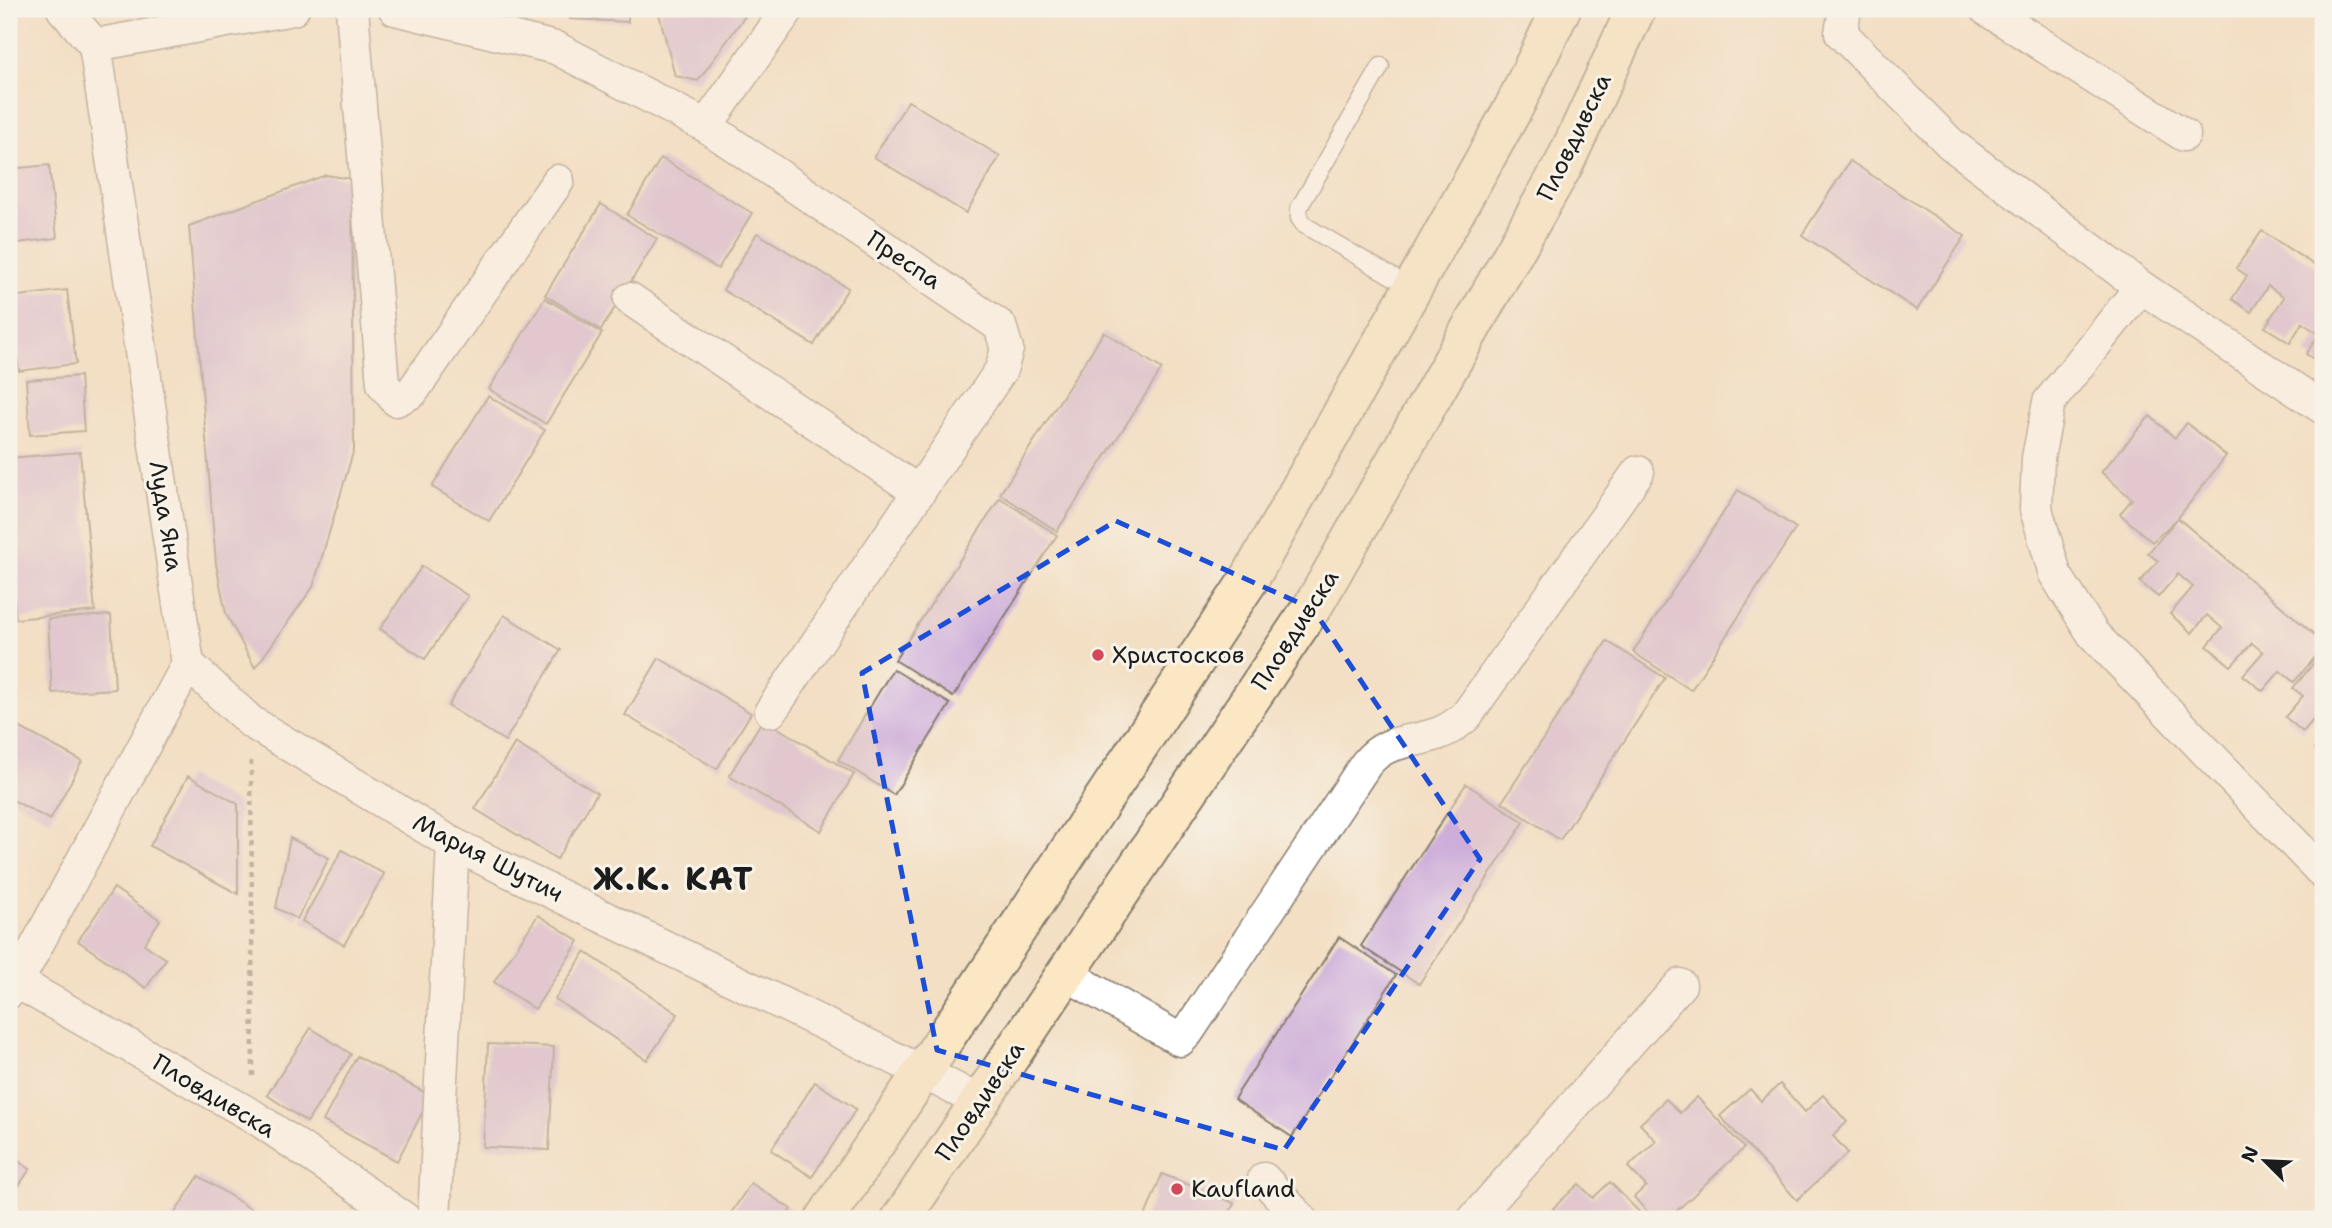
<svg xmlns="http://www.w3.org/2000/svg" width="2332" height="1228" viewBox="0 0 2332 1228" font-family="'Shantell Sans',sans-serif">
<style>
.building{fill:#ceadda}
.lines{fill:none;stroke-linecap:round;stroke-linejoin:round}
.lane-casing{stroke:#887e70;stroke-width:19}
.street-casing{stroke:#887e70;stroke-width:35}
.secondary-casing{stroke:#887e70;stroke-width:42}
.path{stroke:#887e70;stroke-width:4.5;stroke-dasharray:5 5;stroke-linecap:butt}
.lane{stroke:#fff;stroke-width:16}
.street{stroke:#fff;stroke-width:32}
.secondary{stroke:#fbe7c3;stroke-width:38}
.marked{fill:none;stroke:#1d4ed8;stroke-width:5;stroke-dasharray:14 9;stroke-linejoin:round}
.poi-dot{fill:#d1495b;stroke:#f7f3e8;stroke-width:2.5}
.labels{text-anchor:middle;stroke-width:6;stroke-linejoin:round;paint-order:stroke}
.street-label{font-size:24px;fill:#1c1c1c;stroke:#f7f3e8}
.poi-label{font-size:24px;fill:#1c1c1c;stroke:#f7f3e8;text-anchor:start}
.district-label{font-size:32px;font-weight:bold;letter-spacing:2px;fill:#1c1c1c;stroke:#f7f3e8}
</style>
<rect width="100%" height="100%" fill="#f7f3e8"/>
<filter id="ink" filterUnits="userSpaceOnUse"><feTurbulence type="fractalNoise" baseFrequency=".0143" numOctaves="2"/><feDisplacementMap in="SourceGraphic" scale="14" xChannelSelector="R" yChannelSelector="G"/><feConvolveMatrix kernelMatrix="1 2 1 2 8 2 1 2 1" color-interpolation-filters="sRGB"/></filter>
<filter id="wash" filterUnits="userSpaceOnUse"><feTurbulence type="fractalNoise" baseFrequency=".00686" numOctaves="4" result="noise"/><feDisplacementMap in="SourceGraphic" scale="28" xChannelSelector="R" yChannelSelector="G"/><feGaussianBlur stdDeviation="1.57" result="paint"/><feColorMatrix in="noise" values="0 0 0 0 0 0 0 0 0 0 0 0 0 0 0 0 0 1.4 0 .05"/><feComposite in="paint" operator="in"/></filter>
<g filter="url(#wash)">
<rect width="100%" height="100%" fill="#f3dfc4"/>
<g id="blocks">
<g class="building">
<path d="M571,9h57v13l-58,-3z"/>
<path d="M662,9h88l-52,72 -23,-5 -16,-62z"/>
<path d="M908,101l92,55 -34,57 -92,-56z"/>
<path d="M661,158l91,55 -34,56 -91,-54z"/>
<path d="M1850,161l115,75 -48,74 -115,-75z"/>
<path d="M49,165l8,73 -48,6v-75z"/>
<path d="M326,175l26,4 2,270 -41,138 -58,81 -29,-54 -10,-50 -27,-338z"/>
<path d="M601,204l56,35 -56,91 -56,-35z"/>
<path d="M2262,231l61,40v94l-17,-11 13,-20 -17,-11 -12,20 -25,-16 19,-30 -16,-11 -17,26 -19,-13 15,-23 -11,-8z"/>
<path d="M757,233l91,55 -34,57 -91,-55z"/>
<path d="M67,290l9,74 -57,7 -9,-74z"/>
<path d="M545,298l57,35 -56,91 -57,-35z"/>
<path d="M1104,332l58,37 -105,162 -57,-37z"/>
<path d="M80,376l4,55 -54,4 -4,-55z"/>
<path d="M488,396l57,34 -56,91 -57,-34z"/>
<path d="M2150,416l25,22 12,-15 39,33 -48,62 145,124v6l-29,34 -14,-11 -17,20 -20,-16 20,-23 -11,-9 -21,23 -24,-20 15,-18 -15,-13 -15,18 -22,-19 23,-27 -15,-13 -20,23 -18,-15 18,-21 -10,-8 29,-34 -25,23 -32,-28 12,-15 -31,-27z"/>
<path d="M80,452l15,159 -79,8 -7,-78v-83z"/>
<path d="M1738,490l58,38 -105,162 -58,-38z"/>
<path d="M1000,498l57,37 -104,162 -58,-37z"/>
<path d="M422,566l46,30 -43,63 -45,-30z"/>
<path d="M111,615l4,74 -63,4 -4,-74z"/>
<path d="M504,615l57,35 -56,91 -57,-35z"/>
<path d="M1607,641l58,37 -105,162 -58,-38z"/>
<path d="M2323,652v56l-20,24 -18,-15 18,-21 -10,-8z"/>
<path d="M659,658l92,55 -34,56 -92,-54z"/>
<path d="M893,669l57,35 -56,91 -56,-35z"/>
<path d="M763,719l91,55 -33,57 -92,-55z"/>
<path d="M17,726l65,35 -32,59 -41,-22v-56z"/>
<path d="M2323,739v18l-8,-8z"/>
<path d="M515,743l82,50 -40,66 -82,-50z"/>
<path d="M188,776l50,28v90l-88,-48z"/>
<path d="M1466,784l58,38 -105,162 -58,-38z"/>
<path d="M290,838l39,20 -32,61 -21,-11z"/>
<path d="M342,850l42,24 -40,71 -42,-24z"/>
<path d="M114,888l46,32 -16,24 22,15 -20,29 -68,-47z"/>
<path d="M538,915l41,26 -44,68 -41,-27z"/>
<path d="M1339,937l57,38 -104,162 -58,-38z"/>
<path d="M585,952l93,62 -31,46 -92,-61z"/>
<path d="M311,1028l40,26 -44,68 -40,-27z"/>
<path d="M488,1044l66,3 -5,103 -66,-3z"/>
<path d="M357,1056l74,40 -34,65 -74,-40z"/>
<path d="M815,1082l41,27 -44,68 -41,-27z"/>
<path d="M1780,1084l25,28 18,-17 24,27 -14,14 15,17 -51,47 -77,-84 30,-27 11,12z"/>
<path d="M1697,1097l47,51 -76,71h-14l-20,-22 12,-11 -18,-19 28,-26 -16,-17 26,-25 14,14z"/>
<path d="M9,1155l21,14 -21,31z"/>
<path d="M1162,1174l72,29 -7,16h-83z"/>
<path d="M199,1176l58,37 -4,6h-82z"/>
<path d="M1610,1182l36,37h-83l-10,-11 26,-24 14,14z"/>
<path d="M751,1183l40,26 -6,10h-58z"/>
</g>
</g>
</g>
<g filter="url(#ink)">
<use href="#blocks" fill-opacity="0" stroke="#887e70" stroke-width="2"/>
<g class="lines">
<defs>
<path id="lane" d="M1381,66l-82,142v10l5,7 108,63"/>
<g id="street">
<path d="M352,9l31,375 13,16 16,-8 146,-211"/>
<path d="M395,9l161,39 150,78 294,200 7,23 -6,21 -230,341"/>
<path d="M1845,9l-4,24 110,111 190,143 182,121"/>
<path d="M1986,9l198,126"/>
<path d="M95,45l198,-36"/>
<path d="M706,126l82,-117"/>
<path d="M2141,287l-92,115 -11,56 -2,51 19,65 38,60 230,239"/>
<path d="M630,299l289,193"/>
<path d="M188,664l63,58 202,122 470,228 57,30"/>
<path d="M1066,974l114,66 7,-7 179,-269c21,-26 43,-20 71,-30 12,-4 20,-10 29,-18l172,-244"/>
<path d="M17,982l236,134 152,103"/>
<path d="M9,992l8,-10 171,-318 -93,-619 -32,-36"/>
<path d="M1264,1179l37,40"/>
<path d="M434,1219l19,-375"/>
<path d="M1474,1219l206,-234"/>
</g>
<g id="secondary">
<path d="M825,1219l425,-641 264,-471 47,-98"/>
<path d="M901,1219l415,-618 248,-437 72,-155"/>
</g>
</defs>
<use href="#lane" class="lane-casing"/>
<use href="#street" class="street-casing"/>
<use href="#secondary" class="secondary-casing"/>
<path class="path" d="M251,761l2,317"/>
<use href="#lane" class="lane"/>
<use href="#street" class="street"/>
<use href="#secondary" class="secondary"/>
</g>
</g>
<path d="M0 0H2332V1228H0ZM1116,521l197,88 167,250 -196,291 -347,-100 -75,-377z" fill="#f3dfc4" fill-opacity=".55" fill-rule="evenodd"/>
<path class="marked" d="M1116,521l197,88 167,250 -196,291 -347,-100 -75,-377z"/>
<g class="poi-dot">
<circle cx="1098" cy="655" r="7"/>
<circle cx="1177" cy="1189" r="7"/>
</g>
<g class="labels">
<g class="street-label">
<text transform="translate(1574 137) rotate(-64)" y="8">Пловдивска</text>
<text transform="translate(904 260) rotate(34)" y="8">Преспа</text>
<text transform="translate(166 516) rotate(81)" y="8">Луда Яна</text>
<text transform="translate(1295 630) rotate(-57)" y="8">Пловдивска</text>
<text transform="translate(488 858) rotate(27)" y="8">Мария Шутич</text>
<text transform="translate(214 1096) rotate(31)" y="8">Пловдивска</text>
<text transform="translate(980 1101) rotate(-56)" y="8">Пловдивска</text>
</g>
<g class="poi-label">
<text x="1112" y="663">Христосков</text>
<text x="1191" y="1197">Kaufland</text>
</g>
<g class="district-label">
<text x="674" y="890">Ж.К. КАТ</text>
</g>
</g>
<rect width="2332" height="1228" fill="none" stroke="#f7f3e8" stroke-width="35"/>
<g transform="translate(2265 1161) rotate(294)" stroke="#f7f3e8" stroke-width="5" paint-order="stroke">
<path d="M0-5L12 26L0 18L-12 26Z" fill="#1c1c1c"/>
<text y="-10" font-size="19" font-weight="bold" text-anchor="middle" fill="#1c1c1c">N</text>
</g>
</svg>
